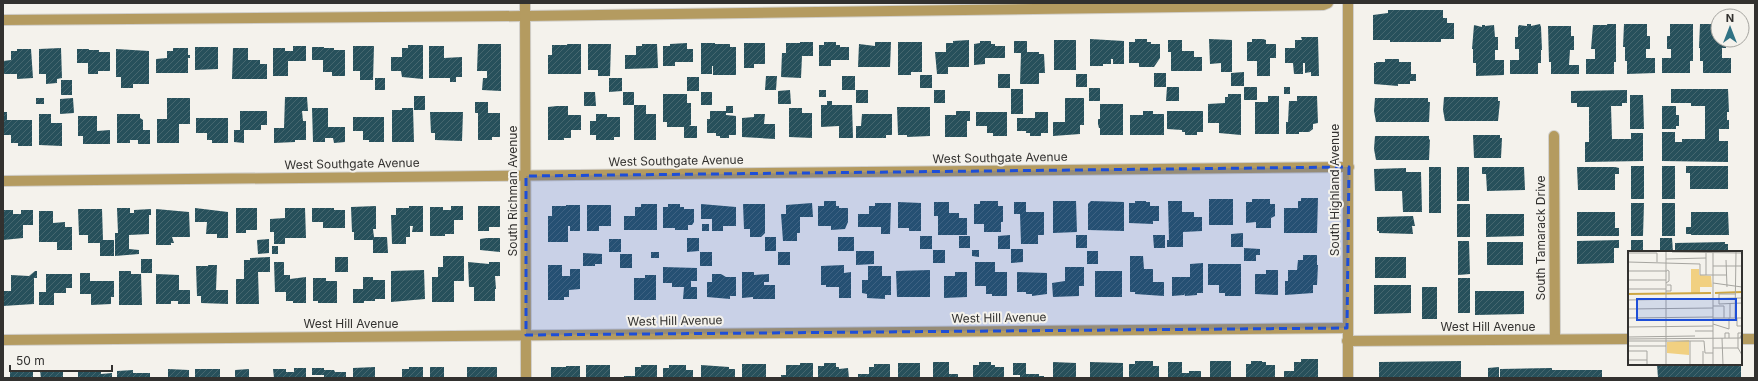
<svg xmlns="http://www.w3.org/2000/svg" width="1758" height="381" viewBox="0 0 1758 381" font-family="Inter,sans-serif">
<style>
.building{fill:url(#building-hatch)}
.lines{fill:none;stroke-linecap:round;stroke-linejoin:round}
.minor-casing{stroke:#d1cfca;stroke-width:12}
.tertiary-casing{stroke:#d1cfca;stroke-width:12}
.minor{stroke:#b49b60;stroke-width:10}
.tertiary{stroke:#b49b60;stroke-width:10}
.marked{fill:#1d4ed8;fill-opacity:0.2;stroke:#1d4ed8;stroke-width:3;stroke-dasharray:8 5;stroke-linejoin:round}
.labels{text-anchor:middle;stroke-width:4;stroke-linejoin:round;paint-order:stroke}
.street-label{font-size:12px;fill:#32312f;stroke:#f4f2ec}
.inset-river{fill:none;stroke:#cda744;stroke-width:2}
.inset-road{fill:none;stroke:#a6a5a0;stroke-width:1}
.view{fill:#1d4ed8;fill-opacity:0.15;stroke:#1d4ed8;stroke-width:2}
.inset-edge{fill:none;stroke:#32312f;stroke-width:2}
</style>
<defs>
<pattern id="building-hatch" width="6" height="6" patternUnits="userSpaceOnUse"><rect width="6" height="6" fill="#27505b"/><path d="M-1 1l2-2M0 6l6-6M5 7l2-2" fill="none" stroke="#46676f"/></pattern>
</defs>
<rect width="100%" height="100%" fill="#f4f2ec"/>
<g class="building">
<path d="M1388,10h55v8h4v5h7v16h-13v3h-51v-2h-17v-25l15,-2z"/>
<path d="M1527,24h4v2l9,-2 1,3 1,23h-1v13h-3v11h-28v-14h9v-11h-4v-12h3v-10l1,-2 8,1z"/>
<path d="M1607,24h9v38h-2v12h-28v-15h9v-10h-4l2,-24h14z"/>
<path d="M1624,24h23v12h3v13h-4v9h9v15l-28,1v-13h-2v-14h-2z"/>
<path d="M1670,24h23v37h-3v12h-28v-15h9v-9h-4v-13h3z"/>
<path d="M1700,24h18v16h8v8h-4v10h9v15h-28v-12h-3v-13h-1z"/>
<path d="M1474,25l8,2v-2h3v1l9,-1 1,12h3v13h-3v10h9v15l-28,1v-13h-3v-14h-1z"/>
<path d="M1548,26h23v10h3v14h-4l-1,15h10v9h-28v-12h-2z"/>
<path d="M1301,37h17l1,39h-8v-4l-6,1v-10h-2v11h-9l-1,-11h-8v-15h10v-8h7z"/>
<path d="M1090,39l34,2v23h-11v-5h-2v5h-8v2h-13z"/>
<path d="M1135,39h12v3h4v2h9v14l-6,9h-15v-4h-10v-21h6z"/>
<path d="M1209,39l23,1v32h-11v-9l-11,1z"/>
<path d="M1252,39h11l3,1v4h10v14h-6v18h-13v-15h-10v-19h5z"/>
<path d="M969,40v27h-21v7h-11l-2,-22h11v-9h7v-2z"/>
<rect x="1054" y="40" width="22" height="30"/>
<path d="M1168,40h14v11h12v6h8v14h-31v-19h-3z"/>
<path d="M980,41h11v3h4v2h10v12h-20v6l-11,1v-21l6,-1z"/>
<path d="M1014,41h13v11h12v2h5l1,19h-6v11h-19l1,-31h-7z"/>
<path d="M800,42h13v14h-11l-1,22 -20,-1 1,-24h4v-10h14z"/>
<path d="M824,42h12v3h4v2h9v13h-18v6h-12v-21h5z"/>
<path d="M875,42h16l-1,25h-32l1,-23 16,2z"/>
<path d="M898,42h24v30h-11v3h-13z"/>
<path d="M687,43v6h6v13h-18v4h-12v-20h7v-2z"/>
<path d="M701,43h14v1h15v3h6v28h-23v-9h-1v8h-11z"/>
<path d="M744,43h21v21h-11v4h-10z"/>
<path d="M478,44h23v47l-19,-1 1,-12h4v-7h-10z"/>
<path d="M567,44h14v30h-33v-19h4v-10h15z"/>
<path d="M588,44h23l-1,32h-12v-6h-10z"/>
<path d="M642,44h15l1,24 -33,1v-14h11v-9h6z"/>
<path d="M408,45h15v34l-21,-2 -1,-6h-10v-14h11v-9h6z"/>
<path d="M293,46h13v15h-18v15h-15v-28h12v3h8z"/>
<path d="M353,46h21l-1,34h-13v-9h-7z"/>
<path d="M429,46h15v12l18,-1v20h-6v5h-6v-4h-21z"/>
<path d="M195,47h23v22l-23,1z"/>
<path d="M312,47h12v1h10v2h11v26h-13v-4h-9v-12h-11z"/>
<path d="M61,48l1,30 -5,1v4l-11,1v-10h-7v-25z"/>
<path d="M173,48h15v7h2v3h-2v15h-32v-14l11,-1v-7h6z"/>
<path d="M233,48h15v12h12v4h7v15h-35z"/>
<path d="M17,49h14l2,29 -16,1v-5h-14v-13l8,-1v-9h6z"/>
<path d="M77,49h12v1h10v2h11v19h-12v3h-10v-11h-11z"/>
<path d="M116,49l33,2v33h-16v4h-12v-11h-5z"/>
<path d="M1385,59h14v3h12v12h5v7h-6v3h-12v2l-24,-2v-21h2v-1h9z"/>
<path d="M1244,72v14h-13v-13z"/>
<rect x="1154" y="73" width="12" height="14"/>
<rect x="998" y="74" width="12" height="14"/>
<rect x="1076" y="74" width="11" height="13"/>
<rect x="920" y="75" width="12" height="13"/>
<path d="M766,76h11l-1,14h-11z"/>
<rect x="842" y="76" width="13" height="14"/>
<rect x="687" y="77" width="12" height="14"/>
<rect x="375" y="78" width="10" height="12"/>
<path d="M609,78h13v13l-13,1z"/>
<rect x="61" y="80" width="11" height="15"/>
<path d="M1167,87h12v14h-13z"/>
<rect x="1244" y="87" width="13" height="13"/>
<rect x="1284" y="87" width="6" height="7"/>
<rect x="1089" y="88" width="11" height="13"/>
<rect x="1011" y="89" width="12" height="25"/>
<path d="M1671,89h57l1,23h-2v8h2v9h-10v12h9v21l-66,-1v-29h13v10h7v-3h23v-33h-14v-3h-20z"/>
<path d="M790,90l1,14h-13v-13z"/>
<rect x="819" y="90" width="7" height="7"/>
<rect x="856" y="90" width="12" height="13"/>
<rect x="934" y="90" width="11" height="13"/>
<path d="M1627,90v13h-5v3h-11l1,33h19v-6h12v28l-58,1v-20h4v-35h-12v-4h-6v-12z"/>
<path d="M584,92h11l1,14h-12z"/>
<path d="M623,92h11v13h12v9h10v26h-22v-35h-11z"/>
<rect x="701" y="92" width="11" height="13"/>
<path d="M663,94h24v9h4v22l-2,1h8v12h-13v-11h-17v-5h-4z"/>
<path d="M1228,94h13v41l-22,-2v-10h-11v-19l17,-1v-6h3z"/>
<path d="M1630,95h13l1,34h-14z"/>
<rect x="414" y="96" width="11" height="14"/>
<path d="M1268,96h11v38h-24v-32h13z"/>
<path d="M1297,96h20l1,27 -5,1v5l-4,3h-10v2h-13v-12h2l1,-21h8z"/>
<path d="M285,97h22l1,14h-6l1,10h3v19h-11v2l-21,1v-15h10z"/>
<path d="M1444,97h54v4h2l-2,20h-53l-2,-11z"/>
<rect x="36" y="98" width="8" height="6"/>
<path d="M73,98l1,15 -14,1v-15z"/>
<path d="M167,98h23v26h-11v19h-22v-24h10z"/>
<path d="M1065,98h19v27h-4v9l-27,2v-14h12z"/>
<path d="M1375,98h53v4h2l-1,20h-53l-2,-11z"/>
<path d="M827,101h5v4h20l1,33h-14v-12l-18,1v-22h6z"/>
<path d="M475,102h13v11h12v24h-8v3h-14v-27h-3z"/>
<path d="M1100,104h23v31h-23v-7h-1l-1,-4v-5h2z"/>
<path d="M557,106h11v9h13v15h-10v8h-7v2h-16v-33z"/>
<path d="M726,106h7v7h-7v2l10,1v19h-7v3h-9v-2h-4v-3h-9v-14h3v-8h16z"/>
<path d="M1662,106h14v9h3v11h-3v3h-14z"/>
<path d="M897,107h33v29l-23,1v-2h-9z"/>
<path d="M312,108h16v19h17v15l-11,1 -1,-5h-8v4h-12z"/>
<path d="M402,108h11l1,34h-22v-32h10z"/>
<path d="M789,108h13v5h10v25l-23,-1z"/>
<path d="M240,111h27v14h-6v5h-17v13l-10,-1v-12h6z"/>
<path d="M956,111h14v10h-3v16h-22v-22h11z"/>
<path d="M1143,111h10v3h11v21h-34v-20h13z"/>
<path d="M1167,111h36v21h-6v3h-12v-3h-3v-2l-15,-1z"/>
<path d="M3,112h4v8h25v26h-14v-3h-7v-8h-8z"/>
<path d="M430,112h33l-1,29 -27,-1v-7h-4z"/>
<path d="M976,112h31v24h-14v-3h-6v-7h-11z"/>
<path d="M1035,112h13v21h-7v3h-11v-3h-4v-2h-9v-13h18z"/>
<path d="M39,114h12v9h11v23l-23,-1z"/>
<path d="M117,114h23v4l3,2v10h7v14h-12v-4h-8v3h-13z"/>
<path d="M596,114h11v3h13v20h-6v3h-18v-5h-6v-14h6z"/>
<path d="M754,114h11l-1,10h11v15l-33,-2v-19l12,-1z"/>
<path d="M862,114h30v21h-6v3h-30v-12h5z"/>
<path d="M78,116h19v15l13,-1v14h-27v-8h-5z"/>
<path d="M353,117h31v25h-15v-2h-6v-9h-10z"/>
<path d="M196,118h32v25h-16v-3h-5v-7h-11z"/>
<path d="M1473,135h27v3h2l-1,20h-27z"/>
<path d="M1375,136h54v4l1,-1 -1,21h-53l-2,-11z"/>
<rect x="1631" y="166" width="13" height="33"/>
<rect x="1662" y="166" width="13" height="33"/>
<path d="M1686,166h42v23h-38v-16h-4z"/>
<rect x="1429" y="167" width="12" height="46"/>
<rect x="1457" y="167" width="12" height="34"/>
<path d="M1482,167h42l1,23 -38,1 -1,-17h-4z"/>
<path d="M1577,167h38l4,1v6h-4v16h-37z"/>
<path d="M1406,168v4h15l1,40h-19l-1,-21h-27l-1,-22z"/>
<path d="M1301,198h17l-1,35h-33v-25h14v-7h3z"/>
<rect x="1209" y="199" width="24" height="26"/>
<path d="M1252,199h18v5h5v12l-4,2v10h-15v-6l-10,1v-21h6z"/>
<path d="M824,201h12v5h3v2h9v14l-3,7 -14,1v-4h-13v-20h6z"/>
<path d="M980,201h18v5h5v16h-2v10h-17v-8h-10v-20h6z"/>
<path d="M1053,201h23l1,31 -24,1z"/>
<path d="M1091,201l33,1v29l-36,-1v-26z"/>
<path d="M1135,201h11v1h4v4h9v15h-6v3l-24,-1v-20h6z"/>
<path d="M1168,201h14v11h12v5h8v14l-19,1v15h-16v-7h2z"/>
<path d="M898,202l23,1v28h-12v-3h-11z"/>
<path d="M934,202h15v11h10v5h8v17h-29v-19h-4z"/>
<path d="M1014,202h12v10h18v23h-6v9h-17l-1,-30h-6z"/>
<path d="M812,203l1,14h-13v16h-3v8h-14l-2,-27h5v-9z"/>
<path d="M875,203h16l-1,31h-9v-7h-23v-13h11v-8h6z"/>
<path d="M1631,203h13l-1,33h-12z"/>
<rect x="1662" y="203" width="13" height="33"/>
<path d="M641,204h16v26h-33v-14h11v-9h6z"/>
<path d="M668,204h12v3h4v2h10v13l-2,3h-4v5h-13v-2h-12v-21h5z"/>
<path d="M701,204l35,3v19h-13v5h-11v-12h-11z"/>
<path d="M743,204h22v29l-4,4h-11v-8h-6z"/>
<rect x="1457" y="204" width="13" height="33"/>
<path d="M566,205h14v26h-10v-5h-2v16h-20v-26h4v-10h14z"/>
<path d="M587,205h24v21h-12v5h-12z"/>
<path d="M376,206v23h-3l1,8h13l1,16h-15v-13h-19v-8h-2l-1,-25z"/>
<path d="M409,206h14v26h-11l1,-6h-3v11h-4v7h-14l-1,-29h5v-7h13z"/>
<path d="M451,206h12v14h-9v14h-9v2h-15v-29h13v3h8z"/>
<path d="M478,206h22v21h-11v4h-11z"/>
<path d="M117,208h13v5h4v-3l17,-1v6h-2v19l-20,1v14l10,1v4l-24,2v-23h3z"/>
<path d="M195,208l33,4v26h-11v-4h-11l1,-12h-12z"/>
<path d="M236,208h21v22h-11v3h-10z"/>
<path d="M285,208h20l1,30h-21v6h-11v-12h-4v-13l15,-1z"/>
<path d="M312,208h22v2h11v18h-22v-6h-11z"/>
<path d="M78,209h24l1,31h11v16h-14v-13h-12v-8h-9z"/>
<path d="M156,209l33,3 1,25h-18l2,6h-3v2h-15z"/>
<path d="M3,210h10v4h8v-4h12v15h-10v13l-20,2z"/>
<path d="M39,211h14v12l12,-1v5h7v23h-15v-8h-18z"/>
<path d="M1577,212h38v16h4v8h-42z"/>
<path d="M1691,212h37l1,23h-38v-1h-5v-7h5z"/>
<path d="M1486,214h38v22l-38,1z"/>
<path d="M1413,216l2,10h-3l1,8 -34,-1v-2h-2v-14z"/>
<rect x="702" y="224" width="7" height="7"/>
<path d="M1243,233v14h-12v-13z"/>
<path d="M1010,235v14h-12v-13z"/>
<rect x="1076" y="235" width="11" height="13"/>
<path d="M1153,235h12v13h-11z"/>
<rect x="920" y="236" width="12" height="13"/>
<rect x="959" y="236" width="11" height="12"/>
<rect x="765" y="237" width="11" height="14"/>
<rect x="838" y="237" width="16" height="14"/>
<path d="M487,238h13v14l-20,-2v-11z"/>
<path d="M687,238h12v13l-12,1z"/>
<path d="M1660,238h12l1,14h-13z"/>
<path d="M269,239v14l-11,1 -1,-14z"/>
<rect x="609" y="239" width="12" height="13"/>
<path d="M1619,240v8h-5v15l-37,1v-23z"/>
<rect x="1631" y="240" width="12" height="12"/>
<path d="M1458,241h11l1,33 -12,1z"/>
<rect x="1487" y="242" width="36" height="23"/>
<path d="M1725,242v2h3v8h-53v-9z"/>
<rect x="272" y="246" width="6" height="8"/>
<path d="M1244,248l16,1v6h-4v6h-12z"/>
<path d="M1011,249h12v13l-12,1z"/>
<rect x="933" y="250" width="12" height="13"/>
<path d="M972,250h7v7l-7,-1z"/>
<path d="M856,251h18v13l-18,1z"/>
<rect x="1087" y="251" width="11" height="13"/>
<rect x="651" y="252" width="8" height="6"/>
<rect x="700" y="252" width="12" height="14"/>
<rect x="778" y="252" width="12" height="13"/>
<path d="M583,253l19,1v10h-7v2h-12z"/>
<rect x="620" y="254" width="12" height="14"/>
<path d="M1303,255h14v10h1l-1,20h-4v8l-28,2v-14h3v-11h9l1,-10h5z"/>
<path d="M443,256h21v25h-10v21h-22v-25h6v-10h5z"/>
<path d="M1130,256h13l1,13h9v13h11v14l-29,-2v-2h-5z"/>
<path d="M270,257v15h-12l1,32h-23v-25h8v-19h6v-2z"/>
<rect x="335" y="257" width="13" height="15"/>
<rect x="1375" y="257" width="31" height="21"/>
<rect x="141" y="259" width="11" height="14"/>
<path d="M274,262h10v13h6v4l16,-2v26h-13v-2h-7v-9h-11z"/>
<path d="M468,262l21,2v-2h11v14h-5l1,13h-1v12h-21v-14h-5z"/>
<path d="M975,262h20v10h12v24h-15v-2h-6v-8h-11z"/>
<path d="M1203,263v30h-6v2l-12,1 -1,-3v2l-12,1v-19h18v-13z"/>
<path d="M1208,264h33v32h-16v-3h-6v-8h-11z"/>
<path d="M208,265h9l-1,25h12v14l-27,-1v-7h-4l-1,-30h12z"/>
<path d="M548,265h14v11h8v-7h10v20l-11,1v7h-5v3h-16z"/>
<path d="M844,265v8l7,-1v26h-12v-11h-13v-2h-5v-19z"/>
<path d="M868,266h14v10h9v19h-6v4l-18,-1v-4l-5,-1v-13h6z"/>
<path d="M663,267l34,1v13h-6v6h6v12h-14l1,-12h-12v-4h-9z"/>
<path d="M1065,267h19v19h-5v10l-26,1 -1,-14 13,-2z"/>
<path d="M424,270l1,29 -34,3v-31z"/>
<path d="M930,270v27h-33l-1,-26z"/>
<path d="M1266,270h12v25l-23,-1v-20h11z"/>
<path d="M35,271h2v7h-3v26l-31,2v-15h8v-16l18,1z"/>
<path d="M119,271h12v3h10l1,31h-23z"/>
<rect x="1095" y="271" width="27" height="26"/>
<path d="M742,272h12v3l15,-1v8h-5v3h11v14h-22v-2l-11,1z"/>
<path d="M955,272h12v25l-23,1v-22h11z"/>
<path d="M1017,272l30,1v21l-15,2v-2h-6v-2h-9z"/>
<path d="M80,273h10v8h24v16h-3v7l-20,1v-11h-11z"/>
<path d="M46,274h26v14h-6v5h-12v12h-15v-13h7z"/>
<path d="M156,274l23,1v15h11v14h-12v-3h-7v3h-15z"/>
<path d="M712,274h9l5,3h10v19h-6v3l-23,-2v-15h5z"/>
<path d="M645,275h11v25h-22v-22h11z"/>
<path d="M363,277h10v3h12v19h-10v2h-11v2h-11v-14h10z"/>
<path d="M313,278h13v3h11v22h-19v-2h-5z"/>
<rect x="1458" y="278" width="12" height="35"/>
<path d="M1374,285h37v28l-37,1z"/>
<rect x="1422" y="287" width="15" height="32"/>
<path d="M1475,291h49v23l-49,1z"/>
<path d="M1301,359h17v19h-34v-7h10v-9h7z"/>
<path d="M1135,361h18v5h6v12h-30v-14h6z"/>
<rect x="1210" y="361" width="21" height="17"/>
<path d="M1251,361h11v1h4v3h9v13h-29v-14h5z"/>
<path d="M1461,361v17h-82v-16z"/>
<path d="M933,362h16v12h9v4h-25z"/>
<path d="M979,362h12v3h4v2h9v11h-31v-13h6z"/>
<path d="M1053,362l23,1v15h-23z"/>
<path d="M1090,362l33,1v15h-33z"/>
<path d="M1168,362h14v11h7v-2h12v7h-33z"/>
<path d="M800,363h13v15h-32v-3h5v-10h14z"/>
<path d="M824,363h12v4h3v2l9,-1 1,10h-31v-12h6z"/>
<rect x="898" y="363" width="22" height="15"/>
<path d="M1013,363h13v11h13v2h5v2h-24v-3h-7z"/>
<rect x="742" y="364" width="24" height="14"/>
<path d="M874,364h16v14h-32v-4h11v-7h5z"/>
<path d="M1657,364h84v14h-83z"/>
<rect x="586" y="365" width="24" height="13"/>
<path d="M641,365h16v13h-33v-2h11v-9h6z"/>
<path d="M669,365h17v5h7v8h-30v-10h6z"/>
<path d="M701,365l28,2v2h6v9h-34z"/>
<path d="M566,366h14v12h-29v-11h15z"/>
<path d="M375,367v11h-22v-10z"/>
<path d="M409,367h14v11h-21v-9h7z"/>
<rect x="430" y="367" width="14" height="11"/>
<rect x="467" y="367" width="30" height="11"/>
<path d="M1499,367v11h-11v-10z"/>
<path d="M294,368h12v10h-32l-1,-9h13v3h8z"/>
<path d="M312,368h12v2h10l1,2h11v6h-22v-3h-12z"/>
<path d="M1552,368v2h50v8h-102v-9z"/>
<path d="M168,369l21,1v8h-21z"/>
<rect x="195" y="369" width="25" height="9"/>
<path d="M249,369v9h-14v-8z"/>
<path d="M10,370l23,1v7h-23z"/>
<path d="M63,370v8h-22l-1,-7z"/>
<path d="M78,370h13v2h10v2l11,-1v5h-34z"/>
<path d="M133,370v3h17v5h-33v-7z"/>
</g>
<g class="lines">
<defs>
<g id="minor">
<path d="M3,20l522,-4 798,-11 5,-2"/>
<path d="M1554,136l1,203"/>
<path d="M3,181l1346,-14"/>
<path d="M1741,339h14"/>
<path d="M3,340l1344,-12"/>
<path d="M1347,341l282,-2"/>
</g>
<g id="tertiary">
<path d="M525,3l1,375"/>
<path d="M1348,378v-375"/>
</g>
</defs>
<use href="#minor" class="minor-casing"/>
<use href="#tertiary" class="tertiary-casing"/>
<use href="#minor" class="minor"/>
<use href="#tertiary" class="tertiary"/>
</g>
<path class="marked" d="M1349,167l-2,161 -821,7v-159z"/>
<g class="labels">
<g class="street-label">
<text transform="translate(1000 158) rotate(-1)" y="4">West Southgate Avenue</text>
<text transform="translate(676 161) rotate(-1)" y="4">West Southgate Avenue</text>
<text transform="translate(352 164) rotate(-1)" y="4">West Southgate Avenue</text>
<text transform="translate(1335 190) rotate(-90)" y="4">South Highland Avenue</text>
<text transform="translate(513 191) rotate(-90)" y="4">South Richman Avenue</text>
<text transform="translate(1541 238) rotate(-90)" y="4">South Tamarack Drive</text>
<text transform="translate(999 318) rotate(-1)" y="4">West Hill Avenue</text>
<text transform="translate(675 321) rotate(-1)" y="4">West Hill Avenue</text>
<text x="351" y="328">West Hill Avenue</text>
<text x="1488" y="331">West Hill Avenue</text>
</g>
</g>
<g transform="translate(1628 251)">
<rect width="114" height="114" fill="#f4f2ec"/>
<path d="M63,18h8v6l12,1 1,11h-12v6h-9zM61,89v15l-22,-2v-11z" fill="#f1d081"/>
<path class="inset-river" d="M87,42l27,-1M0,43l83,-1"/>
<path class="inset-road" d="M38,0v114M85,0v114M44,1l70,1M78,1v23M0,2h29v9M38,8l40,-1M98,9l1,27M0,11l72,2v11h27M85,15h29M0,20h39M0,29h38M38,32l3,-2v-10l-2,-1M85,32l29,4M0,38h38M38,40h5v-6h-4M108,43h-17v10l23,-1M0,49l114,-2M85,55h11v12M0,58l85,-1M0,67l85,-1M85,67h29M102,67v-15M107,67l1,-66M109,67v8h5M85,73l16,5v-11M0,76l85,-1M67,80h18M0,86l67,-1M94,87l1,27M97,87v-5h4v5M110,87v10l4,7M110,87v-5h4l-2,5M0,88l114,-1M0,90h76l1,12h8M62,90v24M0,95h38M85,97h25M0,100h19v14M75,100v14M0,109h19M85,114h19"/>
<path class="view" d="M9,48h99v21h-99z"/>
<rect width="114" height="114" class="inset-edge"/>
</g>
<rect width="1758" height="381" fill="none" stroke="#32312f" stroke-width="8"/>
<g transform="translate(1730 28)"><circle r="19" fill="#f4f2ec" stroke="#a6a5a0"/>
<path d="M0-3L7 15L0 10L-7 15Z" fill="#307284"/>
<text y="-6" font-size="11" font-weight="bold" text-anchor="middle" fill="#32312f">N</text>
</g>
<path d="M10 365v6h102v-6" fill="none" stroke="#32312f" stroke-width="2"/>
<text x="16" y="365" font-size="12" fill="#32312f" stroke="#f4f2ec" stroke-width="3" paint-order="stroke">50 m</text>
</svg>
